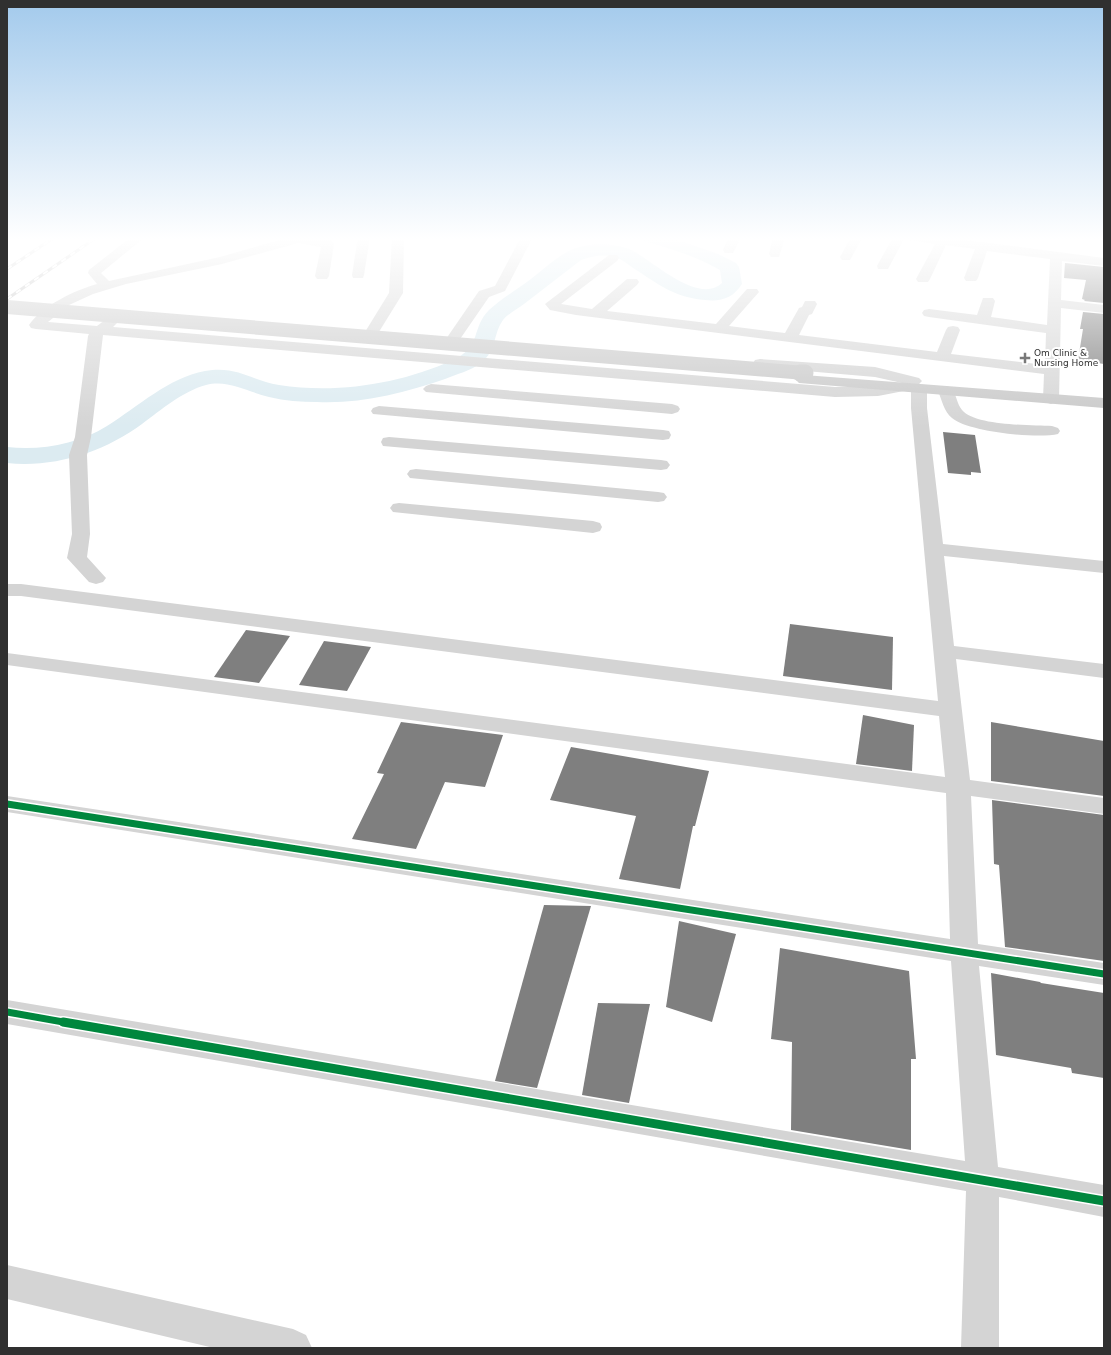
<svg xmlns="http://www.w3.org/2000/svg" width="1111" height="1355" viewBox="0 0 1111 1355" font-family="'DejaVu Sans',sans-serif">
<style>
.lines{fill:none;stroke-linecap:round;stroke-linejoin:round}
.river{fill:#dcebf1;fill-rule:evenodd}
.building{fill:#7f7f7f}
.minor{fill:#d4d4d4;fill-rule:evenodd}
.major{fill:#c8c8c8;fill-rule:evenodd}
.rail-casing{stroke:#bcbcbc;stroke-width:3}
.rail{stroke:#fff;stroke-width:2;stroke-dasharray:5.5;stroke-linecap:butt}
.major-bridge-far1{stroke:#c8c8c8;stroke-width:14}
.major-bridge{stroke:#c8c8c8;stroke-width:17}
.cycleway-far1-casing{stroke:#fff;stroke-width:10}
.cycleway-casing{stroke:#fff;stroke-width:12}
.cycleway-far1{stroke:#00873e;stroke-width:7}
.cycleway{stroke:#00873e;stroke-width:9}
.poi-dot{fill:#787878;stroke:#fff;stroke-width:1.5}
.labels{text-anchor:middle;stroke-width:4;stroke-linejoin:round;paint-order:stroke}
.far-poi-label{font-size:9px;fill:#303030;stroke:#fff;text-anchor:start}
</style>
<rect width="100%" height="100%" fill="#fff"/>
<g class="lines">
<path class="river" d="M640,237h29l49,17 18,9 3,4 3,17c-9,14 -21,18 -37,16 -27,-2 -45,-14 -67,-29 -6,-3 -12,-9 -18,-12 -13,-6 -27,-3 -39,1 -19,15 -38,29 -57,44 -7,5 -16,10 -21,16 -10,14 -6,30 -22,43 -11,8 -24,11 -36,16 -41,14 -84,25 -128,23 -16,0 -32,-1 -48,-5 -21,-5 -41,-18 -63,-12 -23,6 -45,25 -64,39 -38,28 -87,44 -135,39v-16c34,4 71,-3 100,-21 32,-20 61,-48 98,-55 32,-6 47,10 74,14 58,9 121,-1 174,-25 29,-13 18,-32 36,-50 13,-12 29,-21 42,-31 12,-9 23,-20 36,-27 19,-10 47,-10 66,-1 21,11 66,54 89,32l-2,-13c-24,-14 -51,-22 -77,-29z"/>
</g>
<g class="building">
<path d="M1065,263l39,4v36l-20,-2 1,-1 -3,-1 4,-19 -22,-2z"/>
<path d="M1083,312l21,2v50l-26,-4 5,-31h-3z"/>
<path d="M943,432l32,3 6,38 -10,-1v3l-23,-2z"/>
<path d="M790,624l103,13 -1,53 -109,-14z"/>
<path d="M246,630l44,6 -31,47 -45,-6z"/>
<path d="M324,641l47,6 -24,44 -48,-6z"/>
<path d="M863,715l51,10 -2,46 -56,-7z"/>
<path d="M401,722l102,13 -18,52 -40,-5 -29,67 -64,-10 32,-65 -7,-1z"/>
<path d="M991,722l113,19v55l-113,-15z"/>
<path d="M571,747l138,24 -14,55h-2l-13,63 -61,-10 17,-63 -86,-16z"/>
<path d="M992,800l112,15v146l-99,-14 -6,-82 -5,-1z"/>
<path d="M544,905l47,1 -54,182 -42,-7z"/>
<path d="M679,921l57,13 -24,88 -46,-15z"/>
<path d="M780,948l129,23 7,88h-5v91l-120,-20 1,-88 -21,-3z"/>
<path d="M991,973l49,9 1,1 63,10v85l-32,-5 -1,-5 -75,-13z"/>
<path d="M598,1003l52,1 -21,99 -47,-8z"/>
</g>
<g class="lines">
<g class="minor">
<path d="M131,237h14l-44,36 8,8 111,-24 70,-20h20l22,4 2,3 -5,32 -2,3h-10l-2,-3 6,-29 -23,-4 -76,21 -96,20 -33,10 -24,11 -21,17 49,4c7,-5 11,-9 19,-7l2,3 -5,5 722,60 43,-1 24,-3 -27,-6 -115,-10 -5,-1 -2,-3 2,-3 5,-1 115,8 44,11 3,3 -3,3 5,2 3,3v19l16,136 161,17v12l-160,-17 10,90 150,18v14l-148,-19 14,121 134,18v16l-133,-18 7,148 126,19v22l-125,-19 19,201 106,18v32l-105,-20v151h-38l5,-157 -959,-167v-24l958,161 -14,-200 -944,-149v-16l943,143 -4,-146 -939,-128v-12l938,124 -6,-61 -918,-120h-14v-12h14l917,117 -27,-293v-19l3,-3 -4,-1 2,2 -3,3 -31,6 -43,1 -732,-62 -12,102 -4,18 3,79 -3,23 19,21 -3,4 -7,2 -7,-2 -22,-24 5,-24 -3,-79 6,-18 13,-101 1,-2 -53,-5 -5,-1 -2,-3c13,-19 46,-35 68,-41l-9,-11 1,-3z"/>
<path d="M358,237h12l-6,38 -1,3h-10l-1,-3z"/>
<path d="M392,237h12l-1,56 -26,42 -5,1 -5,-1 -2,-3 24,-39z"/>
<path d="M521,237h12l-28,54 -16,6 -31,45 -5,1 -5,-1 -2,-3 33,-48 16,-5z"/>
<path d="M729,237h12l-8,16h-8l-2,-3z"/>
<path d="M773,237h12l-6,20h-8l-2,-3z"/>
<path d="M851,237h12l-13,23h-8l-2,-3z"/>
<path d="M893,237h12l-17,32h-10l-1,-3z"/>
<path d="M907,237h35l162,21v8l-42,-5 -1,39 43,5v8l-43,-5 -2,91 -2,3 -6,2 -6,-2 -2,-3 1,-25 -468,-59 -26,-5 -5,-6 64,-49h8l2,3 -2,3 -56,43 31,5 35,-30h10l2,3 -2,3 -30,26 109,13 31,-35h10l2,3 -30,34 56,7 14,-25 3,-1 3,-6h10l2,3 -5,10 -3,1 -10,20 138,17 9,-22 2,-3 5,-1 5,1 2,3 -9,24 94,11 1,-32 -117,-16 -5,-1 -2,-3 2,-3 5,-1 48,6 6,-17h10l2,3 -4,16 56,8 3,-66 -63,-8 -9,27 -2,3h-10l-2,-3 11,-29 -29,-4 -16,34 -2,3h-10l-2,-3 19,-35 -26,-4z"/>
<path d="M431,384l241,20 6,2 2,3 -2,3 -6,2 -246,-22 -3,-3 3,-3z"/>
<path d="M946,386l6,2c4,6 5,16 10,22 13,16 69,15 90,16l6,2 2,3 -2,3c-20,5 -90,-2 -106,-16 -8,-6 -10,-18 -14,-27l2,-3z"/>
<path d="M379,406l284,24 6,1 2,4 -2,4 -6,1 -290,-26 -2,-3 2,-3z"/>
<path d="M389,437l272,23 6,1 3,4 -3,4 -6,1 -278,-24 -2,-4 2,-4z"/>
<path d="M416,469l242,23 6,1 3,4 -3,4 -6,1 -248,-24 -3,-4 3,-4z"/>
<path d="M399,503l194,18 7,2 2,4 -2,4 -7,2 -200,-21 -3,-4 3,-4z"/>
<path d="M7,1265l286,64 13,6 6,13h-98l-207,-49z"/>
</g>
<path class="major" d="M804,375l300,23v10l-305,-25 -3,-3 3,-3z"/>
<defs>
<g id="rail">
<path d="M7,269l48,-32"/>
<path d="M7,299l90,-62"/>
</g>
</defs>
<use href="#rail" class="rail-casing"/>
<use href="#rail" class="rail"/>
<path class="major-bridge-far1" d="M7,307l798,66"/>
<path class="major-bridge" d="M800,373h5"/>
<defs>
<g id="cycleway-far1">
<path d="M7,804l1097,170"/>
<path d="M7,1012l62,11"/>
</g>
<path id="cycleway" d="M63,1022l1041,179"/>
</defs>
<use href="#cycleway-far1" class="cycleway-far1-casing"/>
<use href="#cycleway" class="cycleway-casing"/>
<use href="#cycleway-far1" class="cycleway-far1"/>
<use href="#cycleway" class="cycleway"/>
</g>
<linearGradient id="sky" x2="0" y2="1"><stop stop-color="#a3caec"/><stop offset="0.56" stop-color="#fff"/><stop offset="1" stop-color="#fff" stop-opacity="0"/></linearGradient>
<rect width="1111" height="427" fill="url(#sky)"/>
<path class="poi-dot" d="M1023 352h4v4h4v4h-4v4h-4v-4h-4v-4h4z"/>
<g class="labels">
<g class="far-poi-label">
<text x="1034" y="356">Om Clinic &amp;<tspan x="1034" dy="10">Nursing Home</tspan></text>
</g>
</g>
<rect width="1111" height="1355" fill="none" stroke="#303030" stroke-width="16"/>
</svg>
